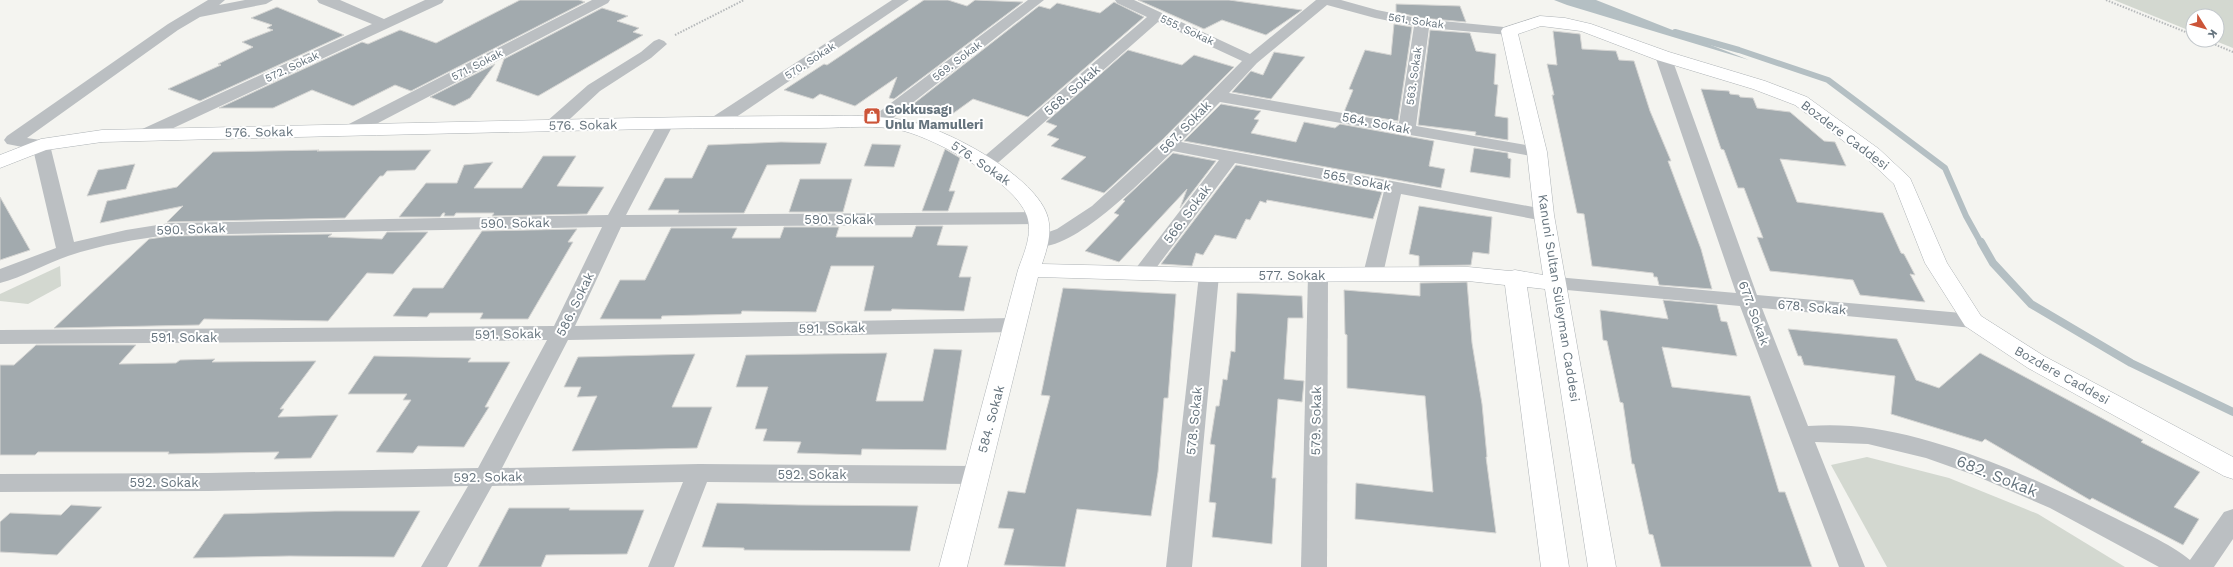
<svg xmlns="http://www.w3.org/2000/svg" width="2233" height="567" font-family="'Work Sans',sans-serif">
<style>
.green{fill:#d3d8d0}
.water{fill:#b4bfc3}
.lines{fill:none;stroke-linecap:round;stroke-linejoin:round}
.stream-far1{stroke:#b4bfc3;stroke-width:6}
.stream{stroke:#b4bfc3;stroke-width:8}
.building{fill:#a2aaae;stroke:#d5d5d3}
.secondary-casing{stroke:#aeb3b6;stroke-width:1}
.path{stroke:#b5b8ba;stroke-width:2;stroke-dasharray:1.5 1.5;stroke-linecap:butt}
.street{fill:#bbbfc2;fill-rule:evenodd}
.secondary{fill:#fff;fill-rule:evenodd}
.labels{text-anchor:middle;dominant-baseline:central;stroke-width:4;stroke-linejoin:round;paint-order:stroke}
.far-street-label{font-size:11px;fill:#66747e;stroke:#fff}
.street-label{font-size:13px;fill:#66747e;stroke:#fff}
.poi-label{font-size:13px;font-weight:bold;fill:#66747e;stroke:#fff;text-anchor:start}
.near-street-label{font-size:16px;fill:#66747e;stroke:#fff}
</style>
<rect width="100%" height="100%" fill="#f4f4f0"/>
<!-- green -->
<g class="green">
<path d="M2114 0H2233V48L2213 40H2217V16H2193V32Z"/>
<path d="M60 266 61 286 28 304 0 301V294Z"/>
<path d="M1867 457 1949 478 2038 514 2125 567H1887L1831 465Z"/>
</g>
<!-- water -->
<path class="water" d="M1554 0H1596L1749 60 1567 5Z"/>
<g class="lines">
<!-- stream-far1 -->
<path class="stream-far1" d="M1675 32 1739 50 1828 80 1945 168 1966 216 1981 243"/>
<!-- stream -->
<path class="stream" d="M1981 242 1993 263 2031 304 2131 363 2233 412"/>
</g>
<!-- building -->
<g class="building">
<path d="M520 0H579L585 2 411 91 395 85 353 106 312 90 273 108H219L362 42 368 44 400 30 436 43Z"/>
<path d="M924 0H948L967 6 975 0 1023 2 894 99 889 98 897 77 855 106 820 94 813 99 784 90 824 64 827 65Z"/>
<path d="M1138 0H1229L1302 10 1266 35 1222 20 1204 29Z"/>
<path d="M1114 2 1144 17 1028 117 973 99 948 117 912 105 1039 6 1050 9 1057 3 1100 13Z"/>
<path d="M1396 4 1460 6 1466 22 1422 18 1396 12Z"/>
<path d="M277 7 344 35 200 101 168 89 221 65 218 64 253 47 242 42 273 30 267 28 272 25 251 18Z"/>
<path d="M602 8 628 16 617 21 639 28 633 32 643 35 538 96 496 81 504 59Z"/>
<path d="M1394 24 1412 27 1398 121 1344 112 1353 90 1349 89 1365 50 1391 55Z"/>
<path d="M1430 30 1470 33 1476 51 1496 54 1494 84 1498 85 1495 116 1508 118V140L1475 135 1476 132 1418 125Z"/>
<path d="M1553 31 1580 34 1582 49 1616 51 1619 60 1634 61 1650 111 1671 161H1668L1701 249 1712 289 1659 285 1657 277H1654L1653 273 1592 266 1584 214 1577 213 1552 95H1554L1547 64 1557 65Z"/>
<path d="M1128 50 1182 65 1194 55 1234 67 1162 140 1104 193 1061 179 1086 157 1051 146 1059 139 1047 135 1057 126 1046 122Z"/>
<path d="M1274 52 1305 57 1271 99 1232 92 1251 71 1263 75Z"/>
<path d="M495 64 470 98 454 106 430 97Z"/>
<path d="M1701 89 1729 91 1730 94 1739 95 1740 97 1753 98 1757 108 1790 112 1824 141 1835 142 1846 166 1780 159 1797 202 1883 213 1901 253 1904 254 1915 275 1910 274 1925 302 1860 295 1853 280 1770 271 1757 237 1763 238 1744 188H1738L1724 150 1721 149Z"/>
<path d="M1221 104 1261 111 1254 119 1259 120 1251 133 1296 142 1304 122 1335 128 1340 124 1434 141 1429 166 1445 169 1441 188 1184 141Z"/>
<path d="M781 142 827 143 820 164 767 165 744 213H678L679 210H648L665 178H692L708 145Z"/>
<path d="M872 144 901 145 894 167 864 166Z"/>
<path d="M1474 148 1508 153V158L1511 159 1510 178 1470 172Z"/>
<path d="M945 149 960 158 949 191H955L948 211H922Z"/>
<path d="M319 150 317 151 431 150 415 170 387 171 383 176H380L345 218 167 222 183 206 100 223 107 201 177 187 213 152Z"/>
<path d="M1173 153 1216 161 1180 208 1187 189 1119 262 1085 251 1119 215 1114 213 1125 201 1123 200Z"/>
<path d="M543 156H576L557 186 604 187 587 214 492 216 494 213H456L454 216H444L445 213H443L440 217H399L426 183H457L464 165 493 162 474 188H522Z"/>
<path d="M135 164 126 189 87 196 98 170Z"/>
<path d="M1236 165 1382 192 1373 219 1267 200 1266 203 1260 201 1250 220 1246 219 1236 239 1215 235 1203 255 1196 253 1192 266 1161 264Z"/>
<path d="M800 179H852L843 212H789Z"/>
<path d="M0 197 30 250 0 260Z"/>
<path d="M1419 206 1492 217 1489 254 1473 252 1471 265 1419 266V256L1409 254Z"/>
<path d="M916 226H943L937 245 968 246 959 277H971L964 311 892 309 891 311H864L874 266H831L816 312 742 311 741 314 662 316 661 319H600L620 280H645L671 228H737L732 238H780L784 227H839L836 237H912Z"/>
<path d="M577 229 568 242H573L528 319H480L483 313H430L427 317 393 316 413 288H443L482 231Z"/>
<path d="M387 232H428L393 274 367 273 328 321 204 319 199 325 54 328 149 239 170 236 332 234 328 237 382 239Z"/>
<path d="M1467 282 1472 343 1482 404 1487 457H1486L1496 533 1355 519 1356 483 1433 492 1425 396 1347 388V335L1345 334 1344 290 1420 296V283Z"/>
<path d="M1063 288 1176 294 1168 398H1164L1158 472 1151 516 1077 509 1065 567 1004 565 1014 529 998 528 1008 491 1025 493 1050 396 1041 395Z"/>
<path d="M1237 293 1302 296 1303 318H1288L1284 379 1304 381 1302 402 1278 399 1272 478H1276L1272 544 1212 537 1216 503 1209 502 1215 445 1210 444 1216 406H1219L1223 379 1227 380 1231 351 1235 352Z"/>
<path d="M1663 300 1717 305 1721 321 1727 322 1737 356 1662 347 1672 387 1750 396 1779 492H1785L1812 567H1661L1653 535 1649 534 1634 464H1632L1623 403 1620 402 1607 341 1603 340 1600 310 1668 319Z"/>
<path d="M1788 329 1897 339 1916 380 1939 388 1980 353 2143 440 2141 442 2200 472 2174 507 2199 519 2183 545 2092 498 2090 500 1985 439 1982 442 1891 414 1895 376 1804 365 1801 356H1798Z"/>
<path d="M36 345H136L119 364 176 363 180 360 215 359 212 362 316 361 280 409H284L278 417 338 415 311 458 274 459 279 452 168 454 169 452H38L35 455H0V365H14Z"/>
<path d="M934 349 962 350 946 450 862 449 861 455 797 453 801 442 763 441 767 429H755L768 387H736L746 355 887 353 876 401H923Z"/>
<path d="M695 354 672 407H712L697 448 572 451 597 396 577 397 581 387H564L578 357Z"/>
<path d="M374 356 471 358 468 362H510L485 407H489L464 447 418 446 413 453 376 452 411 400H403L407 394H348Z"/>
<path d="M717 503 799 505 918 506 910 551 744 550V548L702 547Z"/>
<path d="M71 505 102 507 57 555 0 552V522L10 513 61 515Z"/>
<path d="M509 508H570L569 510H644L627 554 546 555 541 567H478Z"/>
<path d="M335 511H420L394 557 289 556 193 558 224 514Z"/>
</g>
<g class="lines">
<!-- secondary casing -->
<g class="secondary-casing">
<path id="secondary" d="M1540 16 1565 18 1591 24 1669 52 1765 81 1807 97 1879 149 1910 178 1947 263 1981 316 2044 356 2233 457V479L2224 476 2028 368 1965 326 1925 263 1894 184 1865 157 1795 105 1753 89 1657 60 1581 31 1541 26 1518 34 1547 152 1554 215 1616 567H1588L1545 289 1527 287 1569 567H1541L1505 285 1468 281 1209 282 1038 277 967 567H939L1018 270C1024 253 1033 234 1027 216 1015 182 938 140 904 131 877 124 846 128 818 128 762 128 707 128 651 129 468 133 285 137 102 142L46 150 0 168V155L41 139 102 130C280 126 457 122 635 118 691 117 748 116 805 116 839 116 875 114 908 121 947 129 1038 177 1048 218 1052 234 1047 249 1042 264L1209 268 1468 267 1510 271 1515 270 1543 275 1534 215 1527 152 1501 31 1503 28Z"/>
</g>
<!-- path -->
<g class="path">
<path d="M2106 0 2193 35"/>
<path d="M675 35 744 0"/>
<path d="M2204 40 2233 52"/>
</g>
<!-- street -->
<g class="street">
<path d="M208 0H225L219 5 245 0H273L266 4 200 17 178 30 27 138 47 141 50 145 74 242 126 230 170 223 608 215 658 123 660 119H672L674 123 626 215 1038 212 1045 214 1047 218 1045 222 1038 224 621 227 575 326 1015 318 1022 320 1025 325 1022 330 1015 332 568 340 502 468 699 464 976 466 984 469 988 475 984 481 976 484 707 482 674 567H648L683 482 492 486 447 567H421L468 486 208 491 0 492V474L208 473 478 468 547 340 0 344V330L554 326 602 227 170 235C135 239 101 245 68 256 45 264 23 277 0 283V269L56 248 33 149 7 144 4 140 7 136 168 24Z"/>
<path d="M317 0H340L384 19 425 0H444L442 3 152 138H140L138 134 140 130 372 24 319 3Z"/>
<path d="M592 0H610L608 3 357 134H345L343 130 345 126Z"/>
<path d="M892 0H909L723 126H711L709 122 711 118Z"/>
<path d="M1028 0H1044L883 126H871L869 122 871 118Z"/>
<path d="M1115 0H1134L1250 54 1316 0H1341L1377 10 1422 19 1514 28 1516 31 1514 34 1509 35 1429 28 1416 126 1537 147 1543 148 1546 152 1543 156 1537 157 1220 102 1181 142 1544 209 1551 211 1553 215 1551 219 1544 221 1401 194 1383 274 1380 278 1373 280 1366 278 1363 274 1384 191 1235 163 1150 276 1143 278 1136 276 1133 272 1136 268 1219 160 1173 151C1146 176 1071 256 1032 246L1029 242 1032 238 1057 229 1092 206 1163 141 1242 61 1158 22 992 168H980L977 164 980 160 1147 17 1117 3ZM1327 5 1375 18 1414 26 1399 123 1229 93 1257 63Z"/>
<path d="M659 39 664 41 667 44 651 58 600 91 558 130H546L544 126 546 122 588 85 641 52 654 41Z"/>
<path d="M1663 51 1668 53 1671 56 1757 295 1973 314 1980 316 1983 321 1980 326 1973 328 1762 308 1808 426C1823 425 1837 425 1851 426 1937 433 2034 478 2111 516 2135 528 2171 544 2190 560L2224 512 2233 509V539L2214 567H2159L2050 508 1974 475 1926 458 1868 444 1815 442 1865 567H1839L1740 306 1556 289 1549 287 1546 283 1549 279 1556 277 1736 293 1655 56 1658 53Z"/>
<path d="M1209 269 1216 271 1219 275 1192 567H1166L1199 275 1202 271Z"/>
<path d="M1318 269 1325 271 1328 275 1327 567H1301L1308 275 1311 271Z"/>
</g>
<!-- secondary -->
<use href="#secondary" class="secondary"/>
</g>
<!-- icons -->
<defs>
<g id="shop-square" transform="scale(0.9)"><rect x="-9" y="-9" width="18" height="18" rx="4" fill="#cc5438" stroke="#fff"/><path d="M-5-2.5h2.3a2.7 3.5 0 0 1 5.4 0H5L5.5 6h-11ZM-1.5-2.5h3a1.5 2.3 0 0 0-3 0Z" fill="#fff"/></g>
</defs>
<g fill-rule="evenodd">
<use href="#shop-square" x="872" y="116"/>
</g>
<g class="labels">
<!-- far-street labels -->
<g class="far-street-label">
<text transform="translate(1416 21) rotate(8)">561. Sokak</text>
<text transform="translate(1187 30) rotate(25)">555. Sokak</text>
<text transform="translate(810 61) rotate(-33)">570. Sokak</text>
<text transform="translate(957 61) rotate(-37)">569. Sokak</text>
<text transform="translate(477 65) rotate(-27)">571. Sokak</text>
<text transform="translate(292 67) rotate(-25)">572. Sokak</text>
<text transform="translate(1414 76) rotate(-82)">563. Sokak</text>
</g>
<!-- street labels -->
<g class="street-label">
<text transform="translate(1072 90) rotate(-41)">568. Sokak</text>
<text transform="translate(1376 123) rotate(11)">564. Sokak</text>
<text transform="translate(583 125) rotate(-1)">576. Sokak</text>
<text transform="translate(1185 127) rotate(-46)">567. Sokak</text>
<text transform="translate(259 132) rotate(-1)">576. Sokak</text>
<text transform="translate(1845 135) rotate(37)">Bozdere Caddesi</text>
<text transform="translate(981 163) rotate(34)">576. Sokak</text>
<text transform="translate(1357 180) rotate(11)">565. Sokak</text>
<text transform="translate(1187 214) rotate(-53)">566. Sokak</text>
<text x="839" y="219">590. Sokak</text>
<text transform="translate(515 223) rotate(-1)">590. Sokak</text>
<text transform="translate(191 229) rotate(-2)">590. Sokak</text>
<text x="1292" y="275">577. Sokak</text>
<text transform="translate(1559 298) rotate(81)">Kanuni Sultan Süleyman Caddesi</text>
<text transform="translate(575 304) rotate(-64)">586. Sokak</text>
<text transform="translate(1812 307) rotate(5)">678. Sokak</text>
<text transform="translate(1754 313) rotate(70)">677. Sokak</text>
<text transform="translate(832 328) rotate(-1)">591. Sokak</text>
<text transform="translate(508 334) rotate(-1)">591. Sokak</text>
<text x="184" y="337">591. Sokak</text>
<text transform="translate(2062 375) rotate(29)">Bozdere Caddesi</text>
<text transform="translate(991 419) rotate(-75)">584. Sokak</text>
<text transform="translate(1194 421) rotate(-84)">578. Sokak</text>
<text transform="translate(1316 421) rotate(-89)">579. Sokak</text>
<text x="812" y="474">592. Sokak</text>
<text transform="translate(488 477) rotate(-1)">592. Sokak</text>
<text x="164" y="482">592. Sokak</text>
</g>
<!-- poi labels -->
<g class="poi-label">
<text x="885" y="109">Gokkusagı<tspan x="885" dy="15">Unlu Mamulleri</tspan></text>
</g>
<!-- near-street labels -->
<g class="near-street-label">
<text transform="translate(1997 476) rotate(22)">682. Sokak</text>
</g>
</g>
<!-- north arrow -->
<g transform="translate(2205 28) rotate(127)"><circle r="19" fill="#ffffff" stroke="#c2c7cb"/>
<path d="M0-3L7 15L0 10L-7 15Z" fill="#cc5438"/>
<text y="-6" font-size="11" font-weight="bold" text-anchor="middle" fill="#66747e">K</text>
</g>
</svg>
